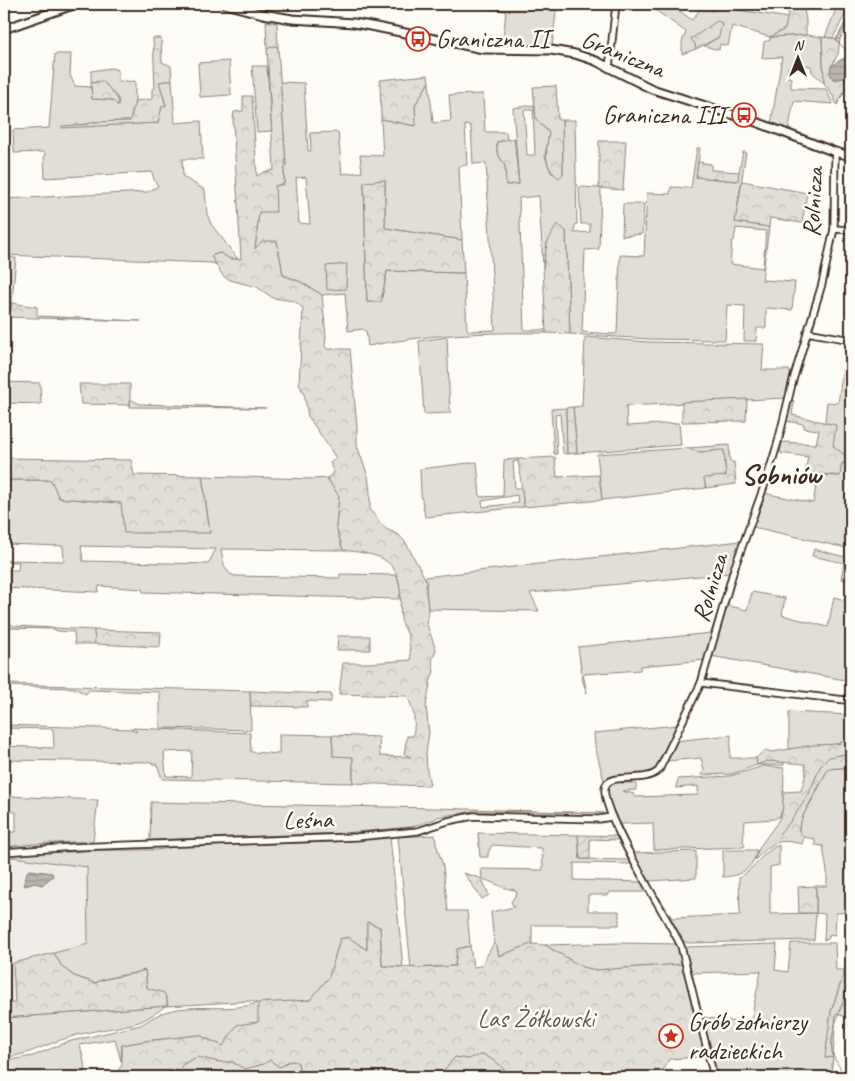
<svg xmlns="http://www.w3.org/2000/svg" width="855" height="1081" font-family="Caveat,sans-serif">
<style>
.built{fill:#efece7}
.green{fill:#e1ded7;stroke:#8e847a;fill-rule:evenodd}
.forest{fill:url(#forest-crowns);stroke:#8e847a}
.garden{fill:url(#garden-furrows);stroke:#8e847a}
.water{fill:url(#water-rules);stroke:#887d74}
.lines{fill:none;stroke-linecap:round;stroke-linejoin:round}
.stream{stroke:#887d74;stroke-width:1}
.minor-casing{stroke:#3b2a1e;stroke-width:9}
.tertiary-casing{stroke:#3b2a1e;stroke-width:11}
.minor{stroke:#fdfcf7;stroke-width:5.5}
.tertiary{stroke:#fdfcf7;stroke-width:7}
.labels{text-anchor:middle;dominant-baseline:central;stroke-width:5;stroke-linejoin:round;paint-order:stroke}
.poi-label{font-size:25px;fill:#3b2a1e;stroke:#fdfcf7;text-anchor:start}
.street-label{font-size:25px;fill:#3b2a1e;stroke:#fdfcf7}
.park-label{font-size:25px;fill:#64574c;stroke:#fdfcf7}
.quarter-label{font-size:28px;font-weight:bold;fill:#3b2a1e;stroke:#fdfcf7}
</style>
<defs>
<pattern id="forest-crowns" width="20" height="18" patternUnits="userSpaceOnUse" patternTransform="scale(1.25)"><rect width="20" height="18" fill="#e1ded7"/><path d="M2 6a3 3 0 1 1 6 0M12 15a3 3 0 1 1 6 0" fill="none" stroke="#c2bfb8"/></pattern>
<pattern id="garden-furrows" width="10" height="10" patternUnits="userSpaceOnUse" patternTransform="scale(1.25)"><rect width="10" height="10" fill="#e1ded7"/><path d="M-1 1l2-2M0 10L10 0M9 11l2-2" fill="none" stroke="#c2bfb8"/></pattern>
<pattern id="water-rules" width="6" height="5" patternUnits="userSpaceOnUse" patternTransform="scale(1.25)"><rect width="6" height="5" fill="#bbb4ad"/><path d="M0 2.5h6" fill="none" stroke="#99938c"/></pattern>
</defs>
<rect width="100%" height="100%" fill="#fdfcf7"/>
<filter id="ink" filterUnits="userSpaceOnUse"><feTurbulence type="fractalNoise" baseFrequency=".02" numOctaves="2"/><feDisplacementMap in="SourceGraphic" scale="10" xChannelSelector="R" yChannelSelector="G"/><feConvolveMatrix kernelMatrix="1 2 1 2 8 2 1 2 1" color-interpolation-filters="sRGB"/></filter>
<g filter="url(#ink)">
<!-- built -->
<path class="built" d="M4 857 87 867 88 944 15 1004H4Z"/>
<!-- green -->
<g class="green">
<path d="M470 4H557L552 47 502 48 506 11Z"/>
<path d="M647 4H670L692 20 703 5 713 11 717 4H740L739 10 788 18 785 29 771 37 806 35 822 37 824 83 812 72 811 66 799 64 788 67V77L791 78V88L826 89 833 104 794 101 788 132 771 124 782 57 762 58 764 42 770 40V37L732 26 728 46 720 44 719 50 704 46 719 37 691 38 695 44 696 49 682 54V42L686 32Z"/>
<path d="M838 4H851V18L840 39 837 38 850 13 847 11 833 38 825 37Z"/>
<path d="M266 21 277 23 278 47 274 46 267 49Z"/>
<path d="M55 54H71L70 75 75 86 91 87 92 99 112 100 118 105V99L103 81 91 83V71L111 68 118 70V82L135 81V101L130 121 92 122 89 124 62 127 158 123 162 106 166 105 159 82 172 80 175 123 201 121 203 159H182L183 177 205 190 207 214 211 224 238 259H230L220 253 211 256 217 265 212 263 4 255V199L148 192 158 186 154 180 152 172 45 178 44 155H47L43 152 14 153 13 130 49 128Z"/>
<path d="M229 61 231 95 200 97 198 63Z"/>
<path d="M252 66H267L272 131 257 132Z"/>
<path d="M280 82 304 83 308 151H311L310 133 338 132 342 174 362 172 360 155 383 156 381 119 415 126V105L429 82 433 123 451 121 449 95 483 94 485 132H506L507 140 497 142V152L505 166 507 185 519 184 513 108 534 105 536 119 549 133 545 156 551 173 563 174 562 120H575L577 224 575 225 574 233 590 232V224H581L579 187 601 188 599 249 585 250 582 332 614 334 617 333 620 255 644 256 647 193 670 194 671 187 691 188 697 148H700L696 177 737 181 743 152H746L735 222 769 227 762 280 795 282 792 310 766 308V328H757L756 341H744L745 306 727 305 725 340 648 339 570 334 566 231 547 243 543 268 539 196 519 198 524 330H546V333C485 332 428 334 368 346L366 331 362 329 348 331 345 293 322 295 301 282 283 275 277 241 255 250 259 212 275 186 284 184V170L286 165ZM524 110H533L535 155H527ZM465 125 471 126 473 164 486 163 495 330 469 331 467 329 464 273 387 271 381 302H367L364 183 385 181V228L462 240 459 166 467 165ZM306 177 310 224H309L299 223 296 178ZM736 228 766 231 763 268 730 264 732 241H734Z"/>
<path d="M623 204H644L642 234 622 236Z"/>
<path d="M4 257 16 258 11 311 4 312Z"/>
<path d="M447 337 450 413 424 414 419 341Z"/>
<path d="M585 337 647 342 764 344 762 370H789L793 378 786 398 626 406 627 426 679 423 681 445 577 453 573 407 582 406Z"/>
<path d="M844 362 851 363V460L833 446 825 422 827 402 838 403Z"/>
<path d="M4 382 40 383 41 404 4 403Z"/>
<path d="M130 399 140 404 266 408 130 407Z"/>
<path d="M566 408 567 454 563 453 560 414 555 415 557 454H554L551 409Z"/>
<path d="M688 448C698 455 712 451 724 449L726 477 704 479 706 488 602 500 597 454Z"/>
<path d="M518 459 519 461 513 462 515 488H522L524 507 425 517 421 494 420 469 477 462 480 497 503 496 504 460ZM517 495 518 503 483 507 482 501Z"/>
<path d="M842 463 851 464V524L847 547 851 549V552H849L846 563 851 565V581L841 579 844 563 812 556 814 549 845 557 846 548 753 527 763 493 813 503 818 475 839 476Z"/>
<path d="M202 476 314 479 327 478 339 496 336 527 343 550 221 549C223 559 223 573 235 576L340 578V574L397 575 401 591 399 599 143 592 142 589 99 586 98 592 4 588V570H18L19 562H4V560L64 561 63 546 4 544V480H52L59 498 121 503 210 532ZM81 546 215 549H216L208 564 83 561Z"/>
<path d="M741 541 726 590H724L729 573 530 593 539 611 428 609 425 577Z"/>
<path d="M752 592 785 598 782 615 828 627 834 597 851 602 848 631 851 632V681L711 656 725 605 747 610Z"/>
<path d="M720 610 706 660 640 666V670L583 674 587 693 583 682 578 647 711 633 718 611Z"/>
<path d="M4 624H11L14 626 94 630 95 644H75L74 632 57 631 54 629 4 628Z"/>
<path d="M4 684 250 691 251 730 160 728V692L89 690 86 694 74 688 4 686Z"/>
<path d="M789 712 851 715V738L838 744 789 749Z"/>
<path d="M4 725 132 729 135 732 137 731 133 728 250 733 251 752 279 754V734L332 735 333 756H353V783L162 779 157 764H152L153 762 4 760V746L53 748 54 747 53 729 4 728ZM192 751 191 777 166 776 164 752Z"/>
<path d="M678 725 660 767 649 775 604 781 595 746 594 733Z"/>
<path d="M731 735 730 758H756L757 765 767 761 784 762V765H757L732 774 702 775 704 770 701 758 667 761 674 741Z"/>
<path d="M764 766 784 768 783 807 780 816 774 819 745 821 743 842 745 846 743 847 654 850 653 823 620 824 631 848H629C622 833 598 796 612 783L621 781V783H636V790L622 791 634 794V797L698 795V786L676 788 678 779 730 776Z"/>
<path d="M851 767V912L836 913 835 935 830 934 828 939 824 940 825 914 816 913 814 940 688 943 681 940 657 898 659 897 672 918 740 915 739 878C754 869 763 851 779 845V865L770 867V914L816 913V886H827V871L823 846 815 845V839L804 837 799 833C797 819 807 810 813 799 818 789 823 779 828 769Z"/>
<path d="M4 796 98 800 93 841 33 844 4 847V832H16V812L4 811Z"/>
<path d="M151 802 434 808 604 813 474 811 437 817 435 819 411 827 344 833 150 840Z"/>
<path d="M478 833 578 835 580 859 628 860 620 843H618L622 842 634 866 631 864 574 863V880L643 882 650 892H609V895H588V911H619V925H532V944L499 956 497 947 494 943 491 912 514 907 511 902 517 893 515 890C503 889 494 882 482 879L481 869 543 870 542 848 492 845 488 853V857H480Z"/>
<path d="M435 835 436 843 443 866 448 911H467L470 946 457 949 455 966 411 968 398 837Z"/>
<path d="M390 837 403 967 382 966 380 927 367 922V950L348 937 340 939 329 977 310 1000 291 1002 223 1046 199 1035 146 1041 122 1045 121 1061 115 1039 80 1045 86 1071 71 1077H4V1061L33 1056 67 1042 141 1025C150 1019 159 1013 169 1011 195 1003 230 1013 257 1003L252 1001 167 1006V1000L147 988 145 970C128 976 111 975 95 983L74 976 62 967 54 953 88 944 87 867 4 856 37 852H69L95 850H157L173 847 333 842Z"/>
<path d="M723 850H757C753 868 742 876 723 877Z"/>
<path d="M696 851V878L649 881 646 879 633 855V853Z"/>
<path d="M619 943 678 944 683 964 596 970 582 967 545 945Z"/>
<path d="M791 943H835L836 970H845L831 1012 826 1058 833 1057 832 1066 834 1077H715L703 1017 750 1024 761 971 690 973 684 949 685 947 777 944 775 970 788 972Z"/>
<path d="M165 1006C163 1009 143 1021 139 1022 116 1029 90 1030 67 1038 46 1044 27 1056 5 1057L4 1018Z"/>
</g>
<!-- forest -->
<g class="forest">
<path d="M790 4H803L806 20V35L770 37 785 29Z"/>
<path d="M717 21 722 23 719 37 696 49 695 44 691 39Z"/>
<path d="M822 37 840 39 838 54 830 69 843 79 845 78 848 84 837 105 832 94 824 83Z"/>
<path d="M153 38H161L162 62 171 66 172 80 159 82 166 106H162L158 123 62 128V126L89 124 92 122 130 121 135 101 152 99V89L155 88Z"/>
<path d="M274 46 278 47 286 165 284 170V184L275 186 276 212H259L255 249 262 241H277L283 275 301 282 322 295 326 336 325 346 327 349H350L357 427V446L368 476 370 492V510L386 529 399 535 406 543 427 582C423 595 432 609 426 622L436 650 432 661 434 672 431 679 426 706 429 733 426 753 427 770 430 785 428 786 353 783V757L333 756 332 735 379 737 380 756 411 757 404 754 407 736H413C416 721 414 710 407 696L339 694 343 663H370L411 660C410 651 410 641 407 633 405 628 402 624 401 619 399 608 402 598 400 588 396 554 371 554 343 550L336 527 339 496 327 478 334 473 330 463 336 458 308 416 304 394 299 384 303 308 294 301 273 298 257 287 230 280 223 276 211 256 220 253 230 259H241L233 120 234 112 243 111V96H252L257 176 264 172 274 170 267 49Z"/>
<path d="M428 75 429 82 415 105 416 126 381 119 380 80Z"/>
<path d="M103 81 118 99V106L112 100 92 99 91 83Z"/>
<path d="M556 86 558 120H562L563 174 559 178C542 166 546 151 549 133L536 119 533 87Z"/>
<path d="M514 138 519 184 506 185 505 166 497 152V142Z"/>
<path d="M599 141H626L623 190 599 188Z"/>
<path d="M698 162 711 164V170L739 172 738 181 696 177Z"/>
<path d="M385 180V228L462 240 464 273 387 271 381 302H367L364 182Z"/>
<path d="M742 181 807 193 802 223 770 218 769 227 735 222Z"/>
<path d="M557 224 566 231 570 334 546 333 543 268 547 243Z"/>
<path d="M347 264 346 289 327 290 326 266Z"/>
<path d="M12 303 37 307V316L141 321 4 317V312L11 311Z"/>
<path d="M79 384H130V405L81 404Z"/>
<path d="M747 399 746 421 682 422V402Z"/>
<path d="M791 399 794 401 792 415 836 425 833 446 851 460V464L842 463 840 476 805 472 808 457 780 453 782 442 816 444 819 430 804 428V424L786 421Z"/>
<path d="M573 407 577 453 567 454 566 408Z"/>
<path d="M729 445 730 462H734L736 484 706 488 704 478 726 476 724 450C712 450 698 455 688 448Z"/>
<path d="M555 457 557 477 599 475 602 500 524 507 518 459Z"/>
<path d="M4 458 131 460 134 475 202 476 210 533H124L121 503 59 498 51 480H4Z"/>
<path d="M94 630 161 632 160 647 95 644Z"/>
<path d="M338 636H370V650H337Z"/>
<path d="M250 691 331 694V702L307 701V707L251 706Z"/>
<path d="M851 738V767L828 769C823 779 796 824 799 831 799 833 802 835 804 837L802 844C777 838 773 842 755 860 758 844 771 834 779 819 784 811 783 801 783 792L801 791 806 773 805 764 767 761 757 765 756 758 765 750 772 752 813 745 838 744Z"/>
<path d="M464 873 482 879 489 895 482 899Z"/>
<path d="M816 886V913H799L798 887Z"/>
<path d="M367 922 380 927 382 966 421 968 455 966 457 949 470 946 473 967 481 966 494 943 497 947 499 956 531 944 545 945 582 967 596 970 683 964 686 972 705 1056 700 1057 669 1059 663 1070V1077H114L122 1065V1045L146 1041 199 1035 223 1046 237 1025 258 1022V1003L310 1000 329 977 340 939 348 937 367 950Z"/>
<path d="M54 953 62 967 74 976 95 983C111 976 129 976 145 970L147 988 164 993 167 1000V1006L4 1018V1004L15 1003 13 963Z"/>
<path d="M851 969V1018L836 1014 833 1057 825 1058 831 1012 845 970Z"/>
</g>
<!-- garden -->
<path class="garden" d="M578 835 619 836 617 840 590 839V859H580Z"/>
<!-- water -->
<g class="water">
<path d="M851 58V75L836 80 833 79 830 73 831 66 842 59Z"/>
<path d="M30 870 52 873 53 876 42 885 35 883 25 886 24 884 27 872Z"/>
</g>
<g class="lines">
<!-- stream -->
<g class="stream">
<path d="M849 58V53L836 40 851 17"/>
<path d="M779 834 789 823 808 796 820 767 829 757 851 753"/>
<path d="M145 1077 179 1070 183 1064 197 1057 219 1062H232L245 1069 264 1064 270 1060 279 1067 284 1065 287 1062 294 1061 298 1063 300 1073 304 1077"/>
<path d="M315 1077 314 1074 321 1071 324 1073 325 1077"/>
<path d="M433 1077 445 1069 455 1057 468 1059 483 1054 499 1064 504 1070 521 1077"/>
<path d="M585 1077 592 1075 599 1077"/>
<path d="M619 1077H625"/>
<path d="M627 1077 631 1074H647L651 1072"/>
<path d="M842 1077C842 1065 834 1062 832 1052 829 1031 844 1001 851 982"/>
</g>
<!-- minor casing -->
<g class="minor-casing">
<g id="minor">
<path d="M609 68 616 4"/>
<path d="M834 229 851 230"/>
<path d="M807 332 851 340"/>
<path d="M701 683 845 700"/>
<path d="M4 852 73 847 356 837 418 831 448 821 473 816 599 819 611 817"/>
<path d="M714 1077 681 946C670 921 594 804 606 785 614 772 646 784 659 770L701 683 734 569 766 481 778 442 793 380 822 284 834 229 835 152"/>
</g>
</g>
<!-- tertiary casing -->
<g class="tertiary-casing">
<g id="tertiary">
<path d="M225 4 263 14 292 19 354 23 376 27 483 49 551 50 575 54 596 61 652 89 759 123 835 152 851 156"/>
<path d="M4 29 76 4"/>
</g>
</g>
<!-- minor -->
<use href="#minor" class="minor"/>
<!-- tertiary -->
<use href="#tertiary" class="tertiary"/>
</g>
</g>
<!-- icons -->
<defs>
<g id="bus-ring" transform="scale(1.25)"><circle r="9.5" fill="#fdfcf7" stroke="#c8321e" stroke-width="1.5"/><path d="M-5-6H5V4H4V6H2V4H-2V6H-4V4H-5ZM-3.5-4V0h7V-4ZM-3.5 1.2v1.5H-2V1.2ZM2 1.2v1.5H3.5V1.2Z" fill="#c8321e"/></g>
<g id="sight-ring" transform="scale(1.25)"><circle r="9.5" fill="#fdfcf7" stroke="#c8321e" stroke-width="1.5"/><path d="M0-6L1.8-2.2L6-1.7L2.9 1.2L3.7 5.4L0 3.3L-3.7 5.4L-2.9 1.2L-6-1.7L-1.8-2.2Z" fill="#c8321e"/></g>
</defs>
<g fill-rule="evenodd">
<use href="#bus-ring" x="418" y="39"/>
<use href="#bus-ring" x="744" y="115"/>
<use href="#sight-ring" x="671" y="1036"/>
</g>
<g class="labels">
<!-- poi labels -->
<g class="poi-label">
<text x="436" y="39">Graniczna II</text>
<text x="726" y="115" text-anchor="end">Graniczna III</text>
<text x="688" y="1022">Grób żołnierzy<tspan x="688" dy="29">radzieckich</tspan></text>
</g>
<!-- street labels -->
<g class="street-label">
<text transform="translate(623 54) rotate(22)">Graniczna</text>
<text transform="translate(813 202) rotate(-87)">Rolnicza</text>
<text transform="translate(710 588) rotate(-73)">Rolnicza</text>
<text transform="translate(308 820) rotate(-2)">Leśna</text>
</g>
<!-- park labels -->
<g class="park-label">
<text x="536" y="1019">Las Żółkowski</text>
</g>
<!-- quarter labels -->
<g class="quarter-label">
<text x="781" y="474">Sobniów</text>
</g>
</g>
<!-- margin -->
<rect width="855" height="1081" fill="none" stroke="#fdfcf7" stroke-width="20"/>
<rect x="10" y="10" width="835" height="1061" fill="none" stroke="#3b2a1e" stroke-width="2" filter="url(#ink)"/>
<!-- north arrow -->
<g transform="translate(798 58)" stroke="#fdfcf7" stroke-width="4" paint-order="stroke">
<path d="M0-4L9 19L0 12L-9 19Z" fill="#3b2a1e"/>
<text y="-8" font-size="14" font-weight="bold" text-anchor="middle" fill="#3b2a1e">N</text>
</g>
</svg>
